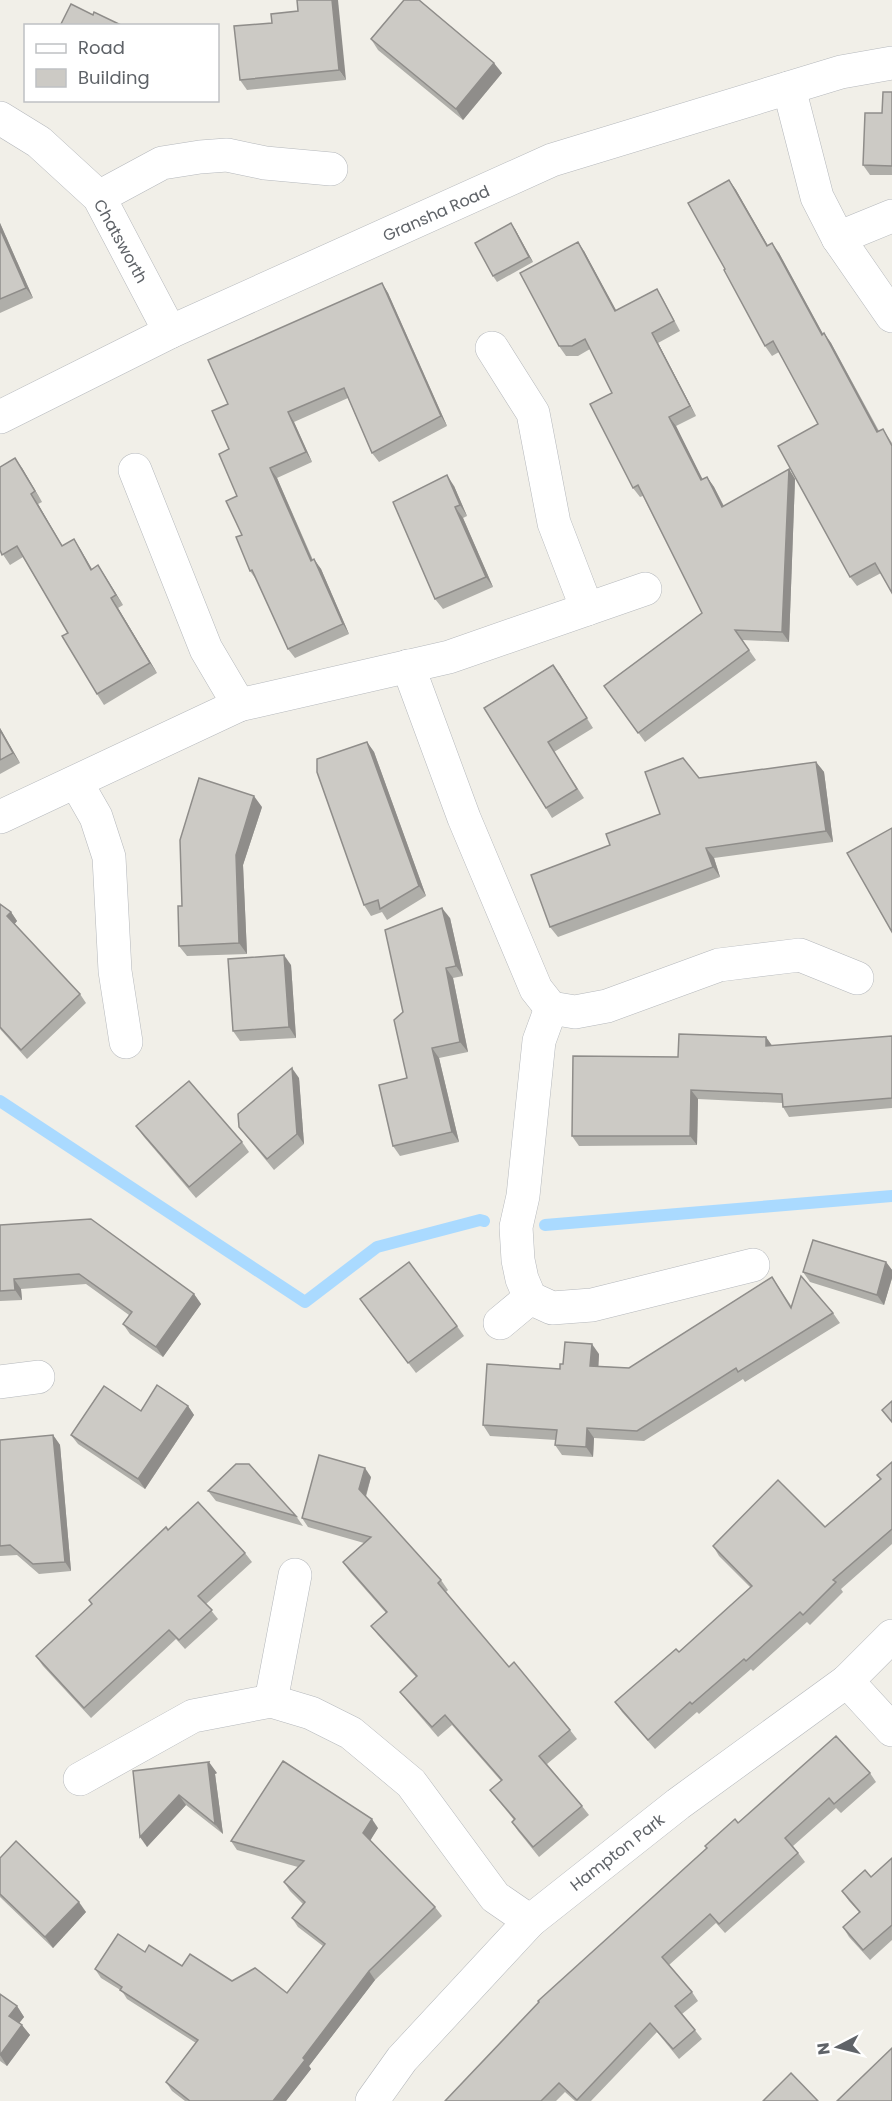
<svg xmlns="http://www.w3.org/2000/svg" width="892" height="2101" font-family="Poppins,sans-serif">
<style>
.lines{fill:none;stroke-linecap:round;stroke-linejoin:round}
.stream{stroke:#aadaff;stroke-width:12}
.minor-casing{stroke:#b5b8bc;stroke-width:34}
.minor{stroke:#fff;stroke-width:33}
.wall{fill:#afaea9}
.shaded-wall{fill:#8f8d8a}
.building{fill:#cccac5;stroke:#8f8d8a;stroke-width:1.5}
.labels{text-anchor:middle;stroke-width:5;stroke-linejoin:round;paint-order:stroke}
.street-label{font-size:16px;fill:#5f6368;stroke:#fff}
</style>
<rect width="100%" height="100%" fill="#f1efe8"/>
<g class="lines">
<g class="stream">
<polyline points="0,1101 305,1302 377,1247 480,1220 484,1221"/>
<polyline points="545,1225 892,1196"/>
</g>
<defs>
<g id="minor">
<polyline points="789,88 817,197 838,238 892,316"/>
<polyline points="0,118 39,142 99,197 170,332"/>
<polyline points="99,197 162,163 200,157 227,155 265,163 331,169"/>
<polyline points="838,238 892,216"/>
<polyline points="492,348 533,413 554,523 587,609"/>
<polyline points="0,417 170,332 552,160 841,72 892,63"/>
<polyline points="135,470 206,649 239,705"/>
<polyline points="408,666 464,818 536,989 551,1008 575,1012 607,1006 719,965 800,955 857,978"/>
<polyline points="76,782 96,817 109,857 115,971 126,1042"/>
<polyline points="0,817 239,705 449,657 645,589"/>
<polyline points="551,1008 539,1041 523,1196 516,1227 518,1260 522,1279 530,1298 552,1308 592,1305 753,1265"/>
<polyline points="500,1323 530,1298"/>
<polyline points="0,1382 38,1377"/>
<polyline points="847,1681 892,1730"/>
<polyline points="271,1701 295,1575"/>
<polyline points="80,1779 193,1716 271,1701 311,1713 351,1733 411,1783 495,1897 530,1921"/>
<polyline points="372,2101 402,2059 530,1921 678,1804 847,1681 892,1636"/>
</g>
</defs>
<use href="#minor" class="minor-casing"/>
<use href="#minor" class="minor"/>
</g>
<g class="wall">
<polygon points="298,11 346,80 247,90 240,80 272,23"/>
<polygon points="371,39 502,73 463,120 378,50"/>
<polygon points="892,92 892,175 870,175 863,165 882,113"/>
<polygon points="729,180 736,190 768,246 779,253 823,334 824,333 831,343 879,431 883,429 892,443 892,593 881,573 857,586 850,577 818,424 779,352 772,356 765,346 725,269"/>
<polygon points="0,223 33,298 0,313"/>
<polygon points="515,229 533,262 497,282 493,276"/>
<polygon points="584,251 616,311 657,289 663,299 680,331 658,343 696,416 676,426 702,479 707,477 714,487 724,506 789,469 795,479 789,642 742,640 756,660 645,742 604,686 702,613 643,496 640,497 633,488 612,393 590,349 578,356 566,356 559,346"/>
<polygon points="382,283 388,293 447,426 379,462 372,453 348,398 294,422 312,462 277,478 313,560 321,569 349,634 295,658 288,649 257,581 250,571 242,535 237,496 229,449 228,404"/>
<polygon points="22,468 42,502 38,504 62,546 74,539 92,569 98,565 105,576 123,605 118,608 157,673 104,705 97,694 68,633 23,557 10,565 0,550"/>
<polygon points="454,486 467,516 463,518 493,587 443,609 435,599"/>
<polygon points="553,665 593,728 554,752 584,798 552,818 484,708"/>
<polygon points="0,728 20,763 0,774"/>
<polygon points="367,742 374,752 426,896 387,920 382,912 371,916 364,905"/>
<polygon points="816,762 824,772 833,842 714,858 720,877 558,937 550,927 610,845 660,814 699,778"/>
<polygon points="262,807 243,865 247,954 187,956 179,946 182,906"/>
<polygon points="0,904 11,912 17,921 14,924 80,994 86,1003 27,1059 0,1029"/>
<polygon points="450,918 463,976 453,978 468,1052 439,1058 459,1142 400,1156 393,1146 407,1078 403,1012"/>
<polygon points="291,965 296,1038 240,1041 233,1031"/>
<polygon points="892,1036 892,1108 789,1117 783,1107 782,1103 698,1099 697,1145 579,1146 572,1136 678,1057 766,1037 772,1046"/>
<polygon points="299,1078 304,1144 274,1170 247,1137 239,1127"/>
<polygon points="136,1126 242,1142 249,1152 196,1198 144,1137"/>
<polygon points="0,1225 194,1294 201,1304 163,1357 130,1334 123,1324 129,1315 86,1284 21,1289 22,1300 0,1301"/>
<polygon points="886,1262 892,1270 892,1278 884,1305 810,1282 803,1272"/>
<polygon points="772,1277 792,1307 833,1313 840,1323 745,1382 743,1379 644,1441 594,1438 593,1457 562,1455 555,1445 556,1440 490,1436 483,1425 560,1369 563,1364 599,1354 598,1366 629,1368"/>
<polygon points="360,1299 457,1326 464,1336 416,1373"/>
<polygon points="188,1406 194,1415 145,1489 78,1444 71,1435 141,1411"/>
<polygon points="53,1435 60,1445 71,1571 39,1574 17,1555 0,1556 0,1440"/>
<polygon points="892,1462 892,1544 841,1589 843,1592 810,1625 807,1622 753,1671 751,1669 699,1714 697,1712 655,1749 622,1712 615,1702 679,1652 751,1588 719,1556 713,1546 825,1527 880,1479 877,1475"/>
<polygon points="371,1477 366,1497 441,1580 448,1590 446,1592 509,1667 570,1730 577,1739 547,1764 582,1806 589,1815 539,1857 518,1831 512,1822 514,1820 497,1799 490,1790 501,1781 452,1725 438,1737 407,1701 400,1692 416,1677 378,1635 371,1626 386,1613 350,1572 343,1562 364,1543 308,1527 302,1518"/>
<polygon points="208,1491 296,1516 303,1526 216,1501"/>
<polygon points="168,1530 245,1553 252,1562 206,1604 218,1619 185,1649 176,1639 91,1718 43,1666 36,1656 92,1604 89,1600"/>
<polygon points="133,1771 217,1773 215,1774 223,1834 186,1805 147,1847"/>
<polygon points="870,1773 876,1782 841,1813 836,1808 793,1846 805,1862 725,1933 716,1923 669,1965 692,1992 698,2001 682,2014 702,2039 679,2059 657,2032 591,2101 575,2101 565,2092 556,2101 445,2101 738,1823"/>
<polygon points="378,1828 370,1840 435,1907 442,1916 375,1980 309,2066 311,2069 286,2101 185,2101 172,2091 166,2082 196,2043 127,1999 122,1991 101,1978 95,1969 145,1952 182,1966 232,1981 287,1993 323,1946 298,1927 292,1918 303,1904 290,1891 284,1882 298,1867 237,1850 231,1841"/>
<polygon points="0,1858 86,1912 53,1948 0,1897"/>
<polygon points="892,1858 892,1940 870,1960 849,1937 843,1927 859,1912 849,1901 842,1891 871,1877"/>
<polygon points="0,1994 17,2006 24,2017 19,2023 30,2035 7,2066 0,2061"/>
</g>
<g class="shaded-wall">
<polygon points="332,0 338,0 346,80 339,70"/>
<polygon points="494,63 502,73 463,120 456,109"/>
<polygon points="729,180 736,190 774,256 767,246"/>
<polygon points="0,223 33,298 26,288 0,229"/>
<polygon points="511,223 515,229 533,262 529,257"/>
<polygon points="578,242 584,251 622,321 615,311"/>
<polygon points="772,243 779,253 829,345 822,335"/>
<polygon points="382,283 388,293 447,426 441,416"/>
<polygon points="652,333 658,343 696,416 690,406"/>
<polygon points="824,333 831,343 884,442 877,432"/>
<polygon points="288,412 294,422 312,462 306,452"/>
<polygon points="669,417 676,426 708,490 701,480"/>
<polygon points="15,458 22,468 42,502 35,491"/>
<polygon points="270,468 277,478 317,571 311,561"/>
<polygon points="789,469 795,479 789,642 782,632"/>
<polygon points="447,475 454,486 467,516 460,505"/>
<polygon points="707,477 714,487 729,517 722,507"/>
<polygon points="31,494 38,504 69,557 62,546"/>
<polygon points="455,507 463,518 493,587 486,577"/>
<polygon points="74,539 81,550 98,580 91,570"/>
<polygon points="314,559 321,569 349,634 343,624"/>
<polygon points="98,565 105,576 123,605 116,595"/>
<polygon points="111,598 118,608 157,673 150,663"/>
<polygon points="553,665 560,674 593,728 587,718"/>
<polygon points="0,728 20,763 13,753 0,730"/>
<polygon points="367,742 374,752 426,896 419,886"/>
<polygon points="816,762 824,772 833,842 826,831"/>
<polygon points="254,796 262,807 243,865 247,954 239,943 236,855"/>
<polygon points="706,848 714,858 720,877 713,867"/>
<polygon points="442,908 450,918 463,976 456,966"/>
<polygon points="11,912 17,921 13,926 7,916"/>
<polygon points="284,955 291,965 296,1038 289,1027"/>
<polygon points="446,968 453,978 468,1052 460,1042"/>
<polygon points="766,1037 773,1047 766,1046"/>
<polygon points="432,1048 439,1058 459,1142 452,1132"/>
<polygon points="292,1068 299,1078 304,1144 297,1134"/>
<polygon points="691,1090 698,1099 697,1145 690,1136"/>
<polygon points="886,1262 892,1270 892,1278 884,1305 877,1295"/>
<polygon points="14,1279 21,1289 22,1300 15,1290"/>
<polygon points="194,1294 201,1304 163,1357 156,1347"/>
<polygon points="592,1344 599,1354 598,1376 590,1366"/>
<polygon points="188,1406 194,1415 145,1489 138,1479"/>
<polygon points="587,1428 594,1438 593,1457 586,1447"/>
<polygon points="53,1435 60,1445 71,1571 65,1562"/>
<polygon points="365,1468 371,1477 365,1498 359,1489"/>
<polygon points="209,1762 217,1773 215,1774 223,1834 215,1824 208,1764"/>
<polygon points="179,1795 186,1805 147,1847 140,1837"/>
<polygon points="372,1819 378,1828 370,1841 363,1833"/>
<polygon points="79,1902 86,1912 53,1948 45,1937"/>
<polygon points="369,1971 375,1980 309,2066 311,2069 286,2101 273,2101 303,2058"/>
<polygon points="17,2006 24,2017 17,2026 9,2016"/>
<polygon points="22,2025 30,2035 7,2066 0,2055"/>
</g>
<g class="building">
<polygon points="297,0 332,0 339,70 240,80 234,26 272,23 271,14 298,11"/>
<polygon points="404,0 419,0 494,63 456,109 371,39"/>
<polygon points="71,4 93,15 94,12 123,26 60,26"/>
<polygon points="883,92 892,92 892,166 863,165 865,113 882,113"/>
<polygon points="729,180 767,246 772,243 822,335 824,333 877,432 883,429 892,446 892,593 875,563 850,577 778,446 818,424 773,341 765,346 724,270 725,269 688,203"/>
<polygon points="511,223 529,257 493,276 475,243"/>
<polygon points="0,229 26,288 0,299"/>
<polygon points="578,242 615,311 657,289 674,321 652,333 690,406 669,417 701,480 707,477 722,507 789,469 782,632 735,630 749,650 638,733 604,686 702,613 638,485 633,488 590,404 612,393 585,339 572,346 559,346 520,273"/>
<polygon points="382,283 441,416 372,453 344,388 288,412 306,452 270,468 311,561 314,559 343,624 288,649 252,570 250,571 236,537 242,535 226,501 237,496 219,454 229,449 212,411 228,404 208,360"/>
<polygon points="15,458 35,491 31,494 62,546 74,539 91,570 98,565 116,595 111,598 150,663 97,694 62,636 68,633 17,546 2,555 0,550 0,467"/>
<polygon points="447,475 460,505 455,507 486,577 435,599 393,502"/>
<polygon points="553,665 587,718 548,742 577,789 546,808 484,708"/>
<polygon points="0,730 13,753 0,760"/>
<polygon points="367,742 419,886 380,909 378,900 364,905 317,772 317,759"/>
<polygon points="683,758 699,778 816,762 826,831 706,848 713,867 550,927 531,875 610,845 606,834 660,814 645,772"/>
<polygon points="199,778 254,796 236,855 239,943 179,946 178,906 182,906 180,840"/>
<polygon points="892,828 892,932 847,853"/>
<polygon points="0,904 11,912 7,916 80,994 21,1050 0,1027"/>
<polygon points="442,908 456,966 446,968 460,1042 432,1048 452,1132 393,1146 379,1085 407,1078 394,1020 403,1012 385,930"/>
<polygon points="284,955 289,1027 233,1031 228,959"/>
<polygon points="679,1034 766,1037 766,1046 892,1036 892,1098 783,1107 782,1094 691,1090 690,1136 572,1136 573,1056 678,1057"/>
<polygon points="292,1068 297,1134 267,1159 239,1127 238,1114"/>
<polygon points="189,1081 242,1142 189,1187 136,1126"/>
<polygon points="91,1219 194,1294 156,1347 123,1324 132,1312 79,1274 14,1279 15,1290 0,1291 0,1225"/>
<polygon points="813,1240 886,1262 877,1295 803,1272"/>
<polygon points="409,1262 457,1326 408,1363 360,1299"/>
<polygon points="801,1276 833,1313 738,1372 736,1368 637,1431 587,1428 586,1447 555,1445 557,1430 483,1425 487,1364 560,1369 560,1364 563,1364 565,1342 592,1344 590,1366 629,1368 772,1277 791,1308"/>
<polygon points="157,1385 188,1406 138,1479 71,1435 104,1386 141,1411"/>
<polygon points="892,1401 892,1422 882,1410"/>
<polygon points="53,1435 65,1562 33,1564 10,1545 0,1546 0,1440"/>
<polygon points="319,1455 365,1468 359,1489 441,1580 438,1583 509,1667 514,1662 570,1730 539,1756 582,1806 533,1847 512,1822 515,1819 490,1790 502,1780 445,1715 432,1727 400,1692 417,1676 371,1626 387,1612 343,1562 371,1537 302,1518"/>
<polygon points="892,1462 892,1529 833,1580 836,1582 803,1615 800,1612 746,1661 744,1659 692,1704 690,1702 648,1740 615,1702 676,1649 679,1652 752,1586 713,1546 778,1480 825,1527 881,1479 877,1475"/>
<polygon points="236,1464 249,1464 296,1516 208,1491"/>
<polygon points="198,1502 245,1553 198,1596 212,1610 179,1640 169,1630 84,1708 36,1656 92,1604 89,1600 166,1527 168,1530"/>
<polygon points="836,1736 870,1773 834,1804 829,1798 785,1838 798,1853 719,1924 710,1914 662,1957 692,1992 675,2006 695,2030 673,2049 650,2023 577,2100 559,2083 541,2101 445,2101 539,2002 538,2001 707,1848 705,1846 735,1819 738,1823"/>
<polygon points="283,1761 372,1819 363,1833 435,1907 369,1971 303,2058 305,2060 273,2101 190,2101 166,2082 198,2040 120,1990 122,1987 95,1969 118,1934 145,1952 149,1945 182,1966 190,1954 232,1981 255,1968 287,1993 325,1944 292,1918 305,1902 284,1882 304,1861 231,1841"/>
<polygon points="209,1762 208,1764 215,1824 179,1795 140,1837 133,1771"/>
<polygon points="16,1841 79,1902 45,1937 0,1894 0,1858"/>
<polygon points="892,1858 892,1925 863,1950 843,1927 860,1912 842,1891 865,1870 871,1877"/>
<polygon points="0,1994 17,2006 9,2016 22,2025 0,2055"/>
<polygon points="892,2048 892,2101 837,2101"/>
<polygon points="791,2073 818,2101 763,2101"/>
</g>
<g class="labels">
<g class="street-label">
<text transform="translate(436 213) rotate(-24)" y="6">Gransha Road</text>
<text transform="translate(121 241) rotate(61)" y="6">Chatsworth</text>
<text transform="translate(617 1852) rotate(-38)" y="6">Hampton Park</text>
</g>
</g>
<rect x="24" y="24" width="195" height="78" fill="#ffffff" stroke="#bfc1c3" stroke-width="1.5"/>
<rect x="36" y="44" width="30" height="9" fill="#ffffff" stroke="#bfc1c3" stroke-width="1.5"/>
<text x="78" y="54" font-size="18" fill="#5f6368">Road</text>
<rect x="36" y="69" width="30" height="18" fill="#cccac5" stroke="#bfc1c3" stroke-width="1.5"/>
<text x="78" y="84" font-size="18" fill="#5f6368">Building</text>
<g transform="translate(838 2047) rotate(263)" stroke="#ffffff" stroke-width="4.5" paint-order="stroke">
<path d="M0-4.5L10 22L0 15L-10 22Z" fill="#5f6368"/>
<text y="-9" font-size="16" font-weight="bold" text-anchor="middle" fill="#5f6368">N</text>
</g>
</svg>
